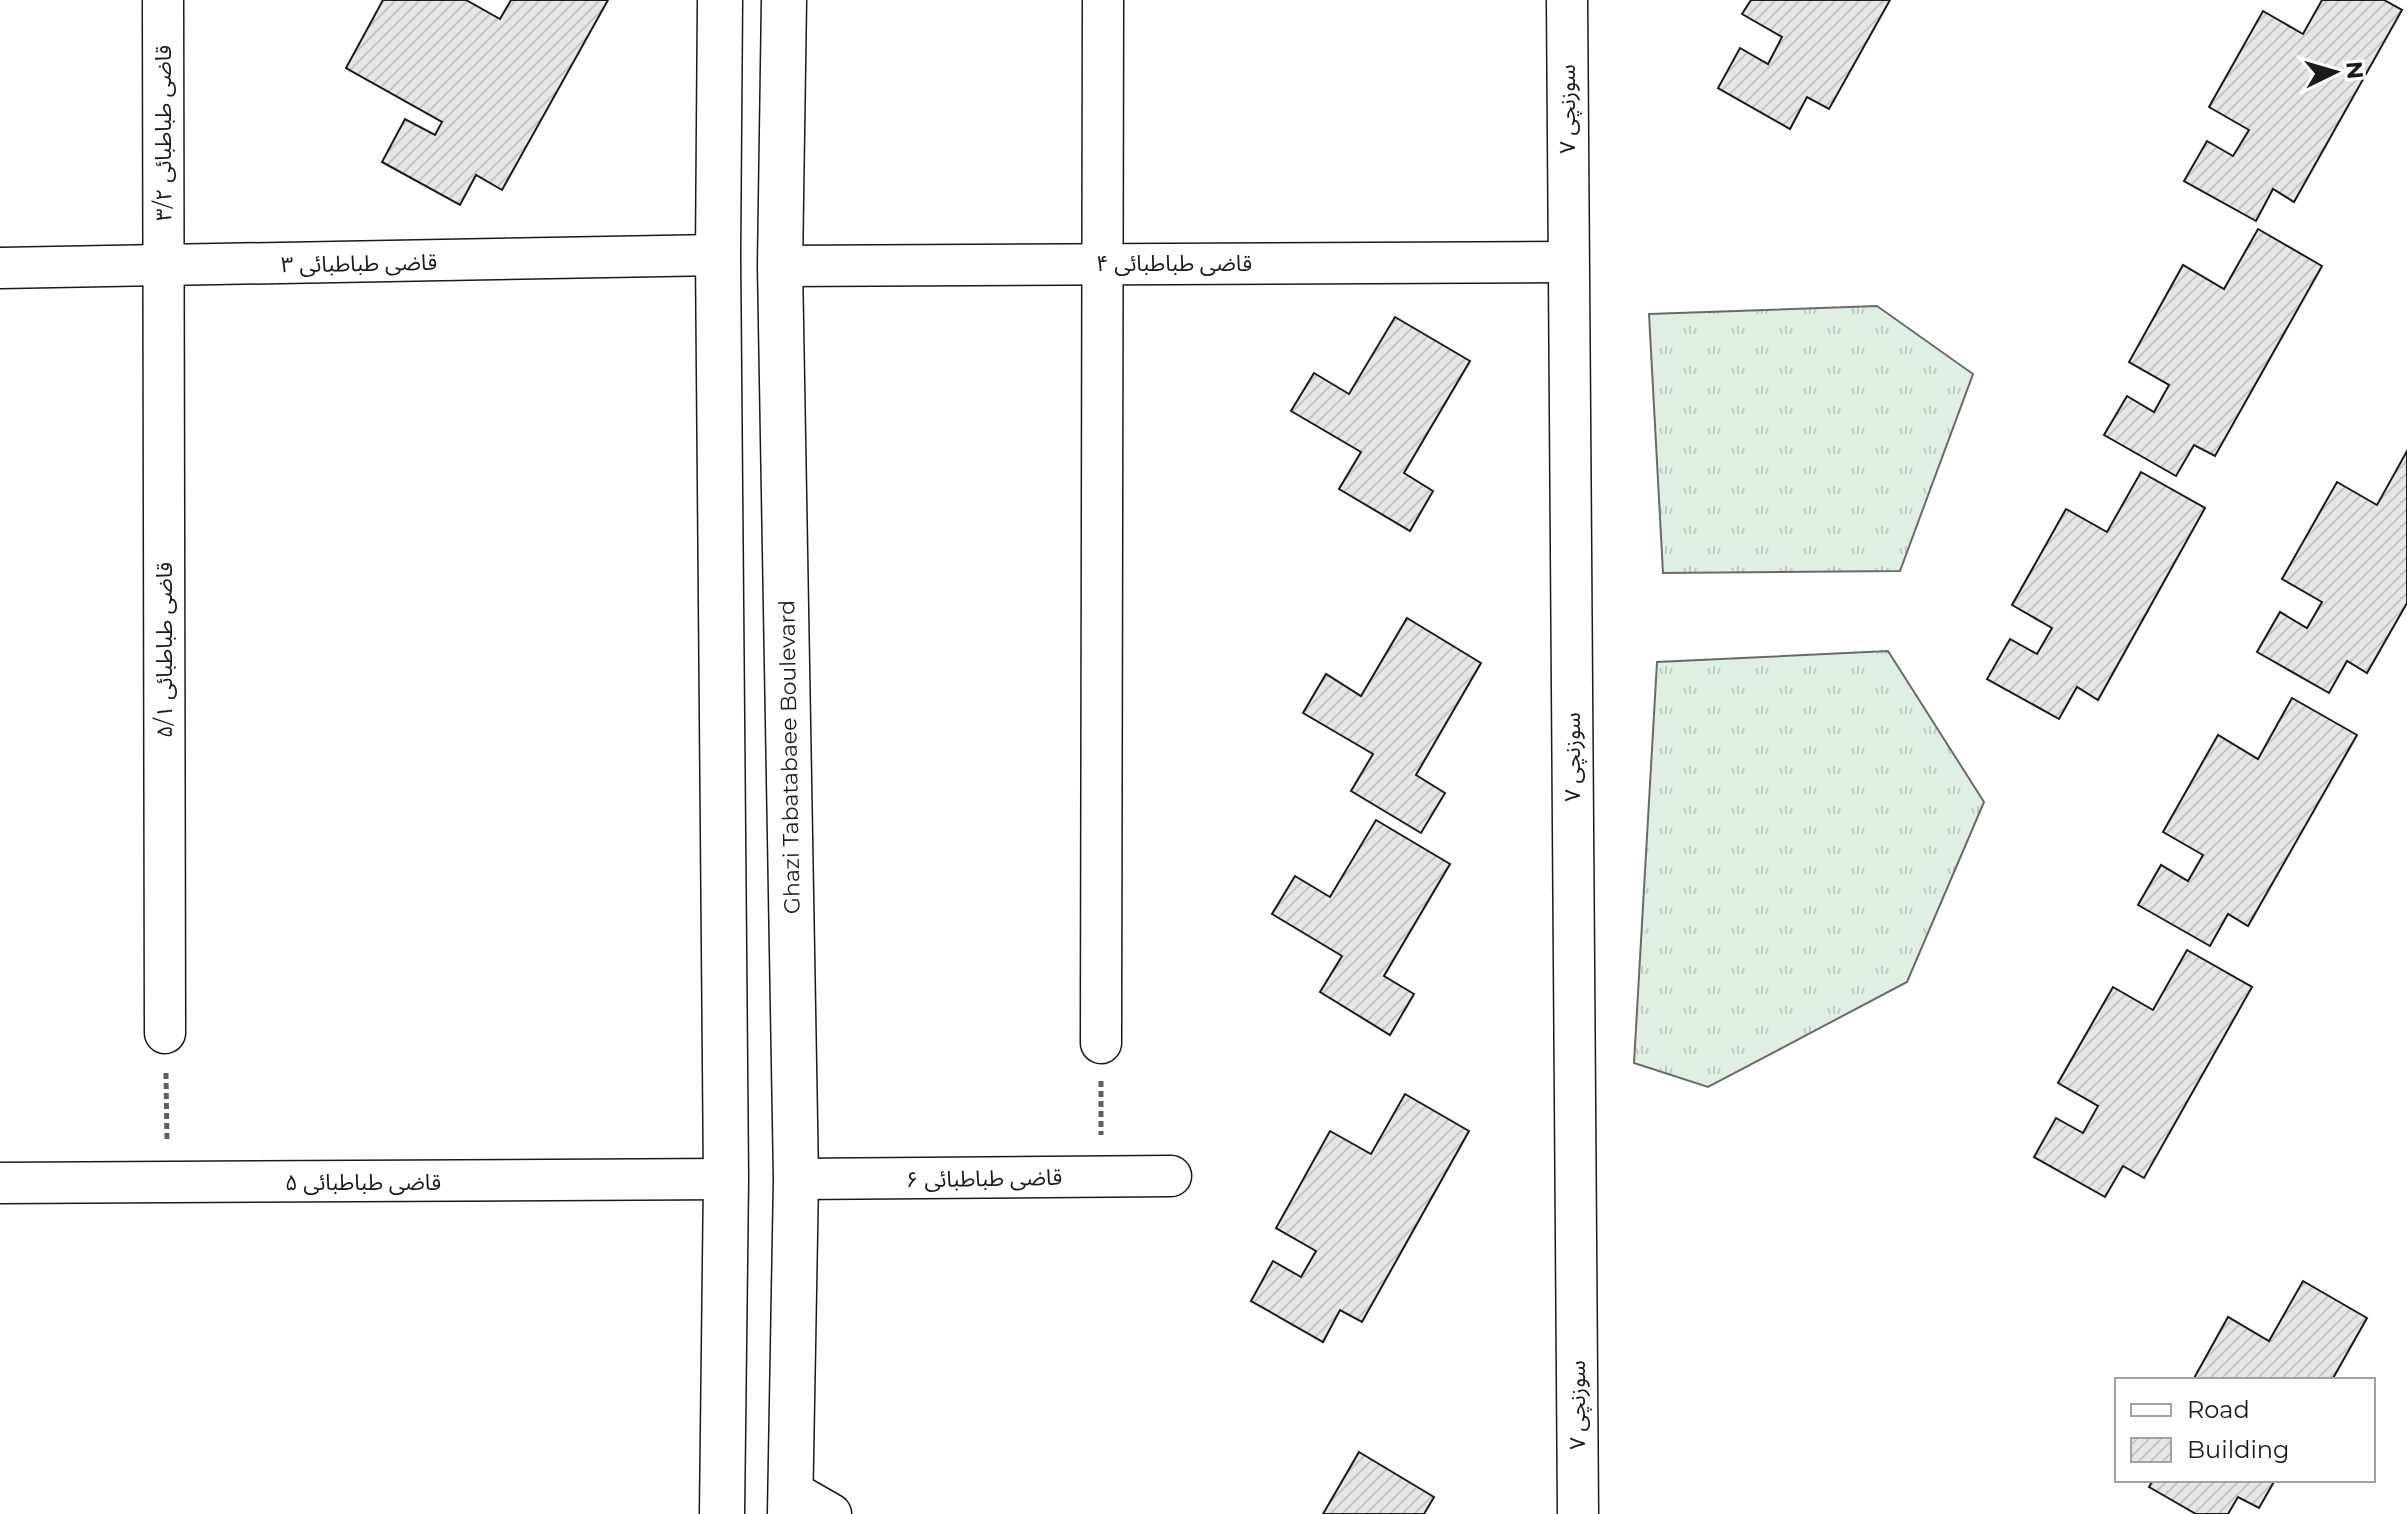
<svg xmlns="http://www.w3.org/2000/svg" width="2407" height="1514" font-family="Montserrat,'Noto Sans Arabic',sans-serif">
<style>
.grass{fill:url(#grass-tufts);stroke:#6a6a6a;stroke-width:2}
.building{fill:url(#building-hatch);stroke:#1a1a1a;stroke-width:2}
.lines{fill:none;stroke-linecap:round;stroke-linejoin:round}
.minor-casing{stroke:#1a1a1a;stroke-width:43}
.secondary-casing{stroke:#1a1a1a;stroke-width:47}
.path{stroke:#5f5f5f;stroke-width:5;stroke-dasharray:6 4;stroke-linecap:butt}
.minor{stroke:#fff;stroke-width:40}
.secondary{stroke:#fff;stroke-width:44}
.labels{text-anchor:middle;stroke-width:6;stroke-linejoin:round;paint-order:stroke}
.street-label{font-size:22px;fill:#1a1a1a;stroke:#fff}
</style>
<defs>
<pattern id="grass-tufts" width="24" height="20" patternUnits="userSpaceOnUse" patternTransform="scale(2)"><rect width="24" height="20" fill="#e0efe3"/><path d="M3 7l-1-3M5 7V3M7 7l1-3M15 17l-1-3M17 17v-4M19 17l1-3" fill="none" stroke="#c0ccc2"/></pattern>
<pattern id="building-hatch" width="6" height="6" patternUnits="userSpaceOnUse" patternTransform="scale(2)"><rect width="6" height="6" fill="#e6e6e6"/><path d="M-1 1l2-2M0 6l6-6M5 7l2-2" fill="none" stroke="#c5c5c5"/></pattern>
</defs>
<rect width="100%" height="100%" fill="#fff"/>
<g class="grass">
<polygon points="1877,306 1973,374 1900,571 1663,573 1649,314"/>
<polygon points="1888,651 1984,802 1907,982 1708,1087 1634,1063 1657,662"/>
</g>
<g class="building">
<polygon points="383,0 466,0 500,19 511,0 608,0 502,190 476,175 460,205 382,162 405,119 435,135 442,122 346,68"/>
<polygon points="1751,0 1890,0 1829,109 1807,97 1790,129 1718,88 1740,48 1768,64 1782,37 1742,14"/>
<polygon points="2322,0 2384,0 2402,10 2294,202 2273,189 2256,221 2184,181 2207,141 2233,156 2249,130 2209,107 2263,11 2303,34"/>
<polygon points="2258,229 2322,266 2215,456 2194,445 2176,476 2104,435 2127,396 2154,412 2169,385 2129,362 2183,265 2224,289"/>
<polygon points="1395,317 1470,361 1404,473 1433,491 1410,531 1339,489 1361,452 1291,411 1314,373 1349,394"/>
<polygon points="2407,451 2407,603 2367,673 2347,661 2329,693 2257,652 2280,612 2307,628 2322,602 2282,579 2337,482 2377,505"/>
<polygon points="2141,472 2205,508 2098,700 2077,687 2059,719 1987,679 2010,639 2037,654 2052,628 2012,605 2066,509 2107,532"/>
<polygon points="1407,618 1481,663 1416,775 1445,793 1421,833 1351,791 1373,754 1303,713 1326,674 1361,696"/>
<polygon points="2292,698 2357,735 2248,926 2228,914 2210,946 2138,905 2161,865 2188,881 2203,855 2163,832 2218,735 2258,759"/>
<polygon points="1376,820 1450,864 1384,976 1414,994 1390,1035 1320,992 1342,956 1272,914 1295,876 1330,897"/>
<polygon points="2187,950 2252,987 2144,1178 2123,1166 2105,1197 2034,1157 2056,1118 2083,1133 2098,1106 2058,1083 2113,987 2153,1010"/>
<polygon points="1405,1094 1469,1131 1362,1322 1340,1310 1323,1342 1251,1301 1273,1261 1301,1277 1316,1251 1276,1228 1330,1131 1371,1154"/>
<polygon points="2303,1281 2367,1318 2332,1380 2193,1380 2228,1317 2269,1341"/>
<polygon points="1359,1452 1434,1497 1424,1514 1323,1514"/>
<polygon points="2153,1480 2275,1480 2259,1508 2238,1497 2228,1514 2196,1514 2149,1487"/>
</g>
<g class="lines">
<defs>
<g id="minor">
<polyline points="163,0 165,1033"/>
<polyline points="1567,0 1578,1514"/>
<polyline points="780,266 1568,262"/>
<polyline points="0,268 718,255"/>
<polyline points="1101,1043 1103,0"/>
<polyline points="796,1179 1171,1176"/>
<polyline points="0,1183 726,1179"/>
<polyline points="791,1491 831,1514"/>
</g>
<g id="secondary">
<polyline points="720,0 718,255 726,1179 722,1514"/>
<polyline points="784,0 780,266 796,1179 790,1514"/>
</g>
</defs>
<use href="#minor" class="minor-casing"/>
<use href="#secondary" class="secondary-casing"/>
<g class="path">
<polyline points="166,1073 167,1143"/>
<polyline points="1101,1081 1101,1135"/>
</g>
<use href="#minor" class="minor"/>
<use href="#secondary" class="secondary"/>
</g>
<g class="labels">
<g class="street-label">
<text transform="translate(1567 109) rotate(-90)" y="8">سوزنچی ۷</text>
<text transform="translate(163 133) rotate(-90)" y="8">قاضی طباطبائی ۳/۲</text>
<text transform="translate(359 263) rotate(-1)" y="8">قاضی طباطبائی ۳</text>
<text x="1174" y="271">قاضی طباطبائی ۴</text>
<text transform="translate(164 650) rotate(-90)" y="8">قاضی طباطبائی ۵/۱</text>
<text transform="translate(789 757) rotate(-91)" y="8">Ghazi Tabatabaee Boulevard</text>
<text transform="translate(1572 757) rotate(-90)" y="8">سوزنچی ۷</text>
<text transform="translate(984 1178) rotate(-1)" y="8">قاضی طباطبائی ۶</text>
<text x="363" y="1190">قاضی طباطبائی ۵</text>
<text transform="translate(1577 1405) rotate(-90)" y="8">سوزنچی ۷</text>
</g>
</g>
<rect x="2115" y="1378" width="260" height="104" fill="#ffffff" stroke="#a3a3a3" stroke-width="2"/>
<rect x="2131" y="1404" width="40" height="12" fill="#ffffff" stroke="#a3a3a3" stroke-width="2"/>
<text x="2187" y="1418" font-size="24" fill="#1a1a1a">Road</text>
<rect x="2131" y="1438" width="40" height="24" fill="url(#building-hatch)" stroke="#a3a3a3" stroke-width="2"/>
<text x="2187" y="1458" font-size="24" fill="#1a1a1a">Building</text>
<g transform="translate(2335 72) rotate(85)" stroke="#ffffff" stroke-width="6" paint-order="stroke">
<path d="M0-6L14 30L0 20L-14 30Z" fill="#1a1a1a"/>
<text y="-12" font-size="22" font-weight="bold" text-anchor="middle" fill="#1a1a1a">N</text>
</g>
</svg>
